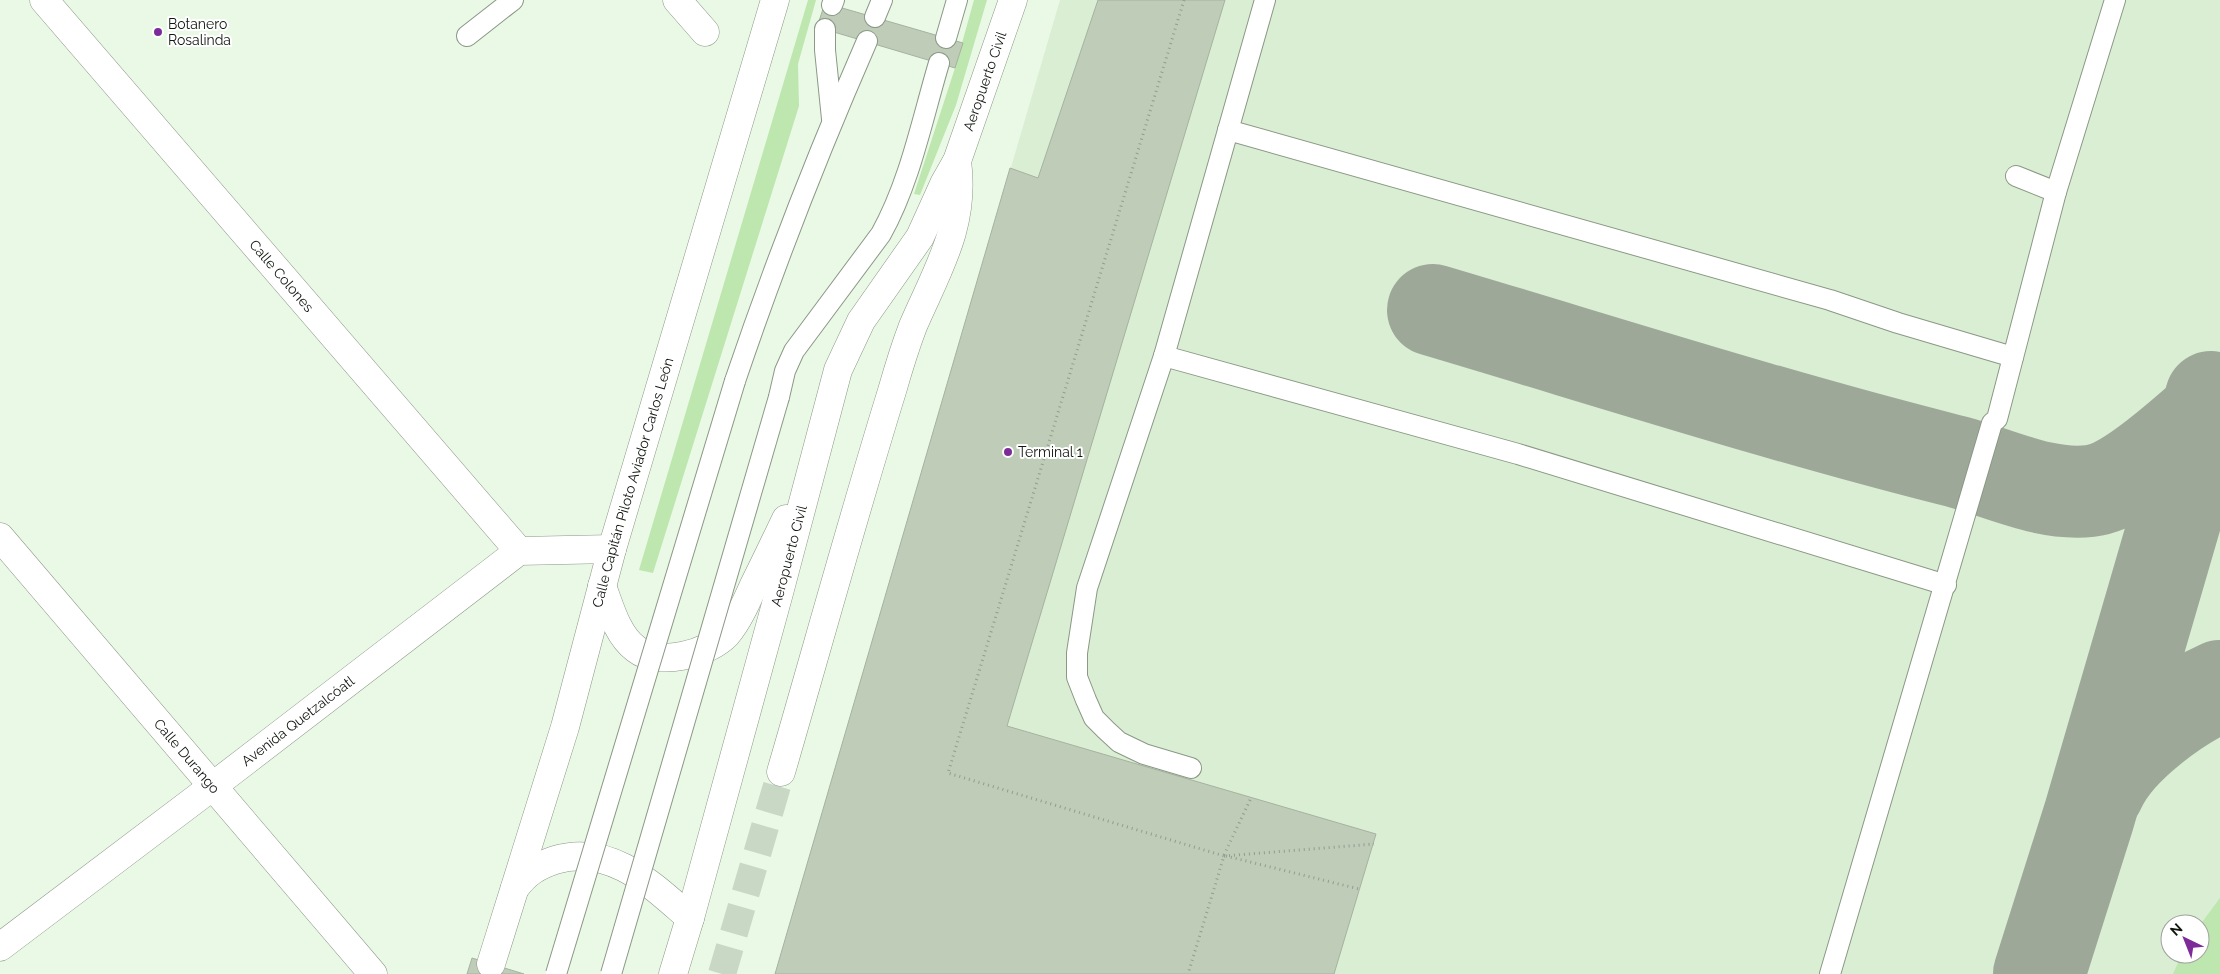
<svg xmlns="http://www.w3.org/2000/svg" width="2220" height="974" font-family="Raleway,sans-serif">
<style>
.built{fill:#daeed3;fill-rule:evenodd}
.green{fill:#bee6af}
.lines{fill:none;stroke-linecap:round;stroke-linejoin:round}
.taxiway{stroke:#9da899;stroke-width:92}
.building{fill:#beccb8;stroke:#a5b2a0}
.minor-tunnel{stroke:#c9d7c5;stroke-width:28;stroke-dasharray:28 14;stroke-linecap:butt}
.service-casing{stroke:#8b9886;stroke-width:22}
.minor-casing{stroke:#8b9886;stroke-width:29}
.tertiary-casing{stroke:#8b9886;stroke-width:29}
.path{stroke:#929d8f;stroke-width:3;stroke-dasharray:1 4;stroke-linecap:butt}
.service{stroke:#fff;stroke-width:20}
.minor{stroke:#fff;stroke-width:28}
.tertiary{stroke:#fff;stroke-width:28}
.service-bridge-casing{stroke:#8b9886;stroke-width:22;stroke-linecap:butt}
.service-bridge{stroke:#fff;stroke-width:20}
.poi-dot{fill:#7e2b9a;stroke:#fff;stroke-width:2}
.labels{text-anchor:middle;stroke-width:4;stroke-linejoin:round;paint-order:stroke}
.poi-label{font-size:14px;fill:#11160f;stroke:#fff;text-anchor:start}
.street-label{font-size:14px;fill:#11160f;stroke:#fff}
</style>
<rect width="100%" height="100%" fill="#eaf9e5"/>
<path class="built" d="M1060,0H2220V974H775ZM2170,924H2200V954H2170Z"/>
<g class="green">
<polygon points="808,0 816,0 798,64 799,106 653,573 639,570"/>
<polygon points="974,0 987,0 956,105 920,195 914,194 955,68"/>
<polygon points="2220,898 2220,974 2173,974 2182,954 2200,954 2200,925"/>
</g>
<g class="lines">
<g class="taxiway">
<path d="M1433,310C1605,361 1776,416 1950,460C1997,471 2041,496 2090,491C2126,487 2178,438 2206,414"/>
<path d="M2099,790C2118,747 2179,704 2220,686"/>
<polyline points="2039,974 2089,816 2211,397"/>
</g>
</g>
<g class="building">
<polygon points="1098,0 1225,0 1007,726 1376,834 1334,974 775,974 1010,168 1038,178"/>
<polygon points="825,3 963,43 955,68 817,27"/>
<polygon points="472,958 524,974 467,974"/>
</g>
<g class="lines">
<polyline class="minor-tunnel" points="722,974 781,772"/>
<defs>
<g id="service">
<polyline points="832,5 834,0"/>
<polyline points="875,17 882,0"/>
<polyline points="825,29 825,50 832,119"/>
<polyline points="467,36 513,0"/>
<polyline points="946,38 957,0"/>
<polyline points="1228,130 1830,300 1898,323 2013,357"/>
<polyline points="2016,176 2056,192"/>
<polyline points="1164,356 1518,454 1946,585"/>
<path d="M735,381C774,266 818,153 867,41"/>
<path d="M779,397L785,371L794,351L881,234C910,182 922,120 939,63"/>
<polyline points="1191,768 1144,754 1119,742 1106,730 1094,718 1086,700 1077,677 1077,653 1087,588 1164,356 1265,0"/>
<polyline points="1830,974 1992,423 1997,419 2056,192 2115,0"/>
</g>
<g id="minor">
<path id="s1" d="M44,0L519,551"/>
<polyline points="677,0 705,32"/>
<path id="s2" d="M0,537L373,974"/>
<path d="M781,772C818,645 853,517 892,391C898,370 905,347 913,326C937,270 966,226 957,161"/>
</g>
<g id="tertiary">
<path d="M602,586C610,607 617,635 636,649C659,667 708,654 727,634C738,621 746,603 753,587C764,565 775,542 786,519"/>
<path d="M515,888C526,873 537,866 555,860C610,843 652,885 690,918"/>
<path id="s3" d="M0,947L213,786L519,551L612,549"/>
<path id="s4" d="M491,964L565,727L612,549L775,0"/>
<path id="s5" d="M673,974L690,918L779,593L838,370L861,321L920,237L944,184L957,161L1013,0"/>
</g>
</defs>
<use href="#service" class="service-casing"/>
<use href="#minor" class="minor-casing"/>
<use href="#tertiary" class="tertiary-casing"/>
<g class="path">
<polyline points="1184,0 948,773 1224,856 1188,974"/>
<polyline points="1224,855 1251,798"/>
<polyline points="1224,856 1374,844"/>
<polyline points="1226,856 1359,889"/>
</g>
<use href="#service" class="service"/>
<use href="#minor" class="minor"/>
<use href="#tertiary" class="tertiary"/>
<defs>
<g id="service-bridge">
<polyline points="556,974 735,381"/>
<polyline points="611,974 779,397"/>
</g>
</defs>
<use href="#service-bridge" class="service-bridge-casing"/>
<use href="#service-bridge" class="service-bridge"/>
</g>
<g class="poi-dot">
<circle cx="158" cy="32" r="5"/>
<circle cx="1008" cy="452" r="5"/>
</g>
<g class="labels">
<g class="poi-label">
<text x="168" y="29">Botanero<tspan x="168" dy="16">Rosalinda</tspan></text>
<text x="1018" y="457">Terminal 1</text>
</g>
<g class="street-label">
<text dy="5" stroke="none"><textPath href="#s5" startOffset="952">Aeropuerto Civil</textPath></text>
<text dy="5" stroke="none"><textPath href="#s1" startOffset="364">Calle Colones</textPath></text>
<text dy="5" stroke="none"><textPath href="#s4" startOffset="502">Calle Capitán Piloto Aviador Carlos León</textPath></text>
<text dy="5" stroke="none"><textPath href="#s5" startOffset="434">Aeropuerto Civil</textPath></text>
<text dy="5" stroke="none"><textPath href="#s3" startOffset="374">Avenida Quetzalcóatl</textPath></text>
<text dy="5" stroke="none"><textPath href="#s2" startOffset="288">Calle Durango</textPath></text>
</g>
</g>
<g transform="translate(2185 939) rotate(317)"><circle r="24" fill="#ffffff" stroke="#a0a29f"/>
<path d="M0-4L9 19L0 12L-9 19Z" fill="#7e2b9a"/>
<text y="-8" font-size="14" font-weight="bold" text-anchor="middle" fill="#11160f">N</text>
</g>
</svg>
